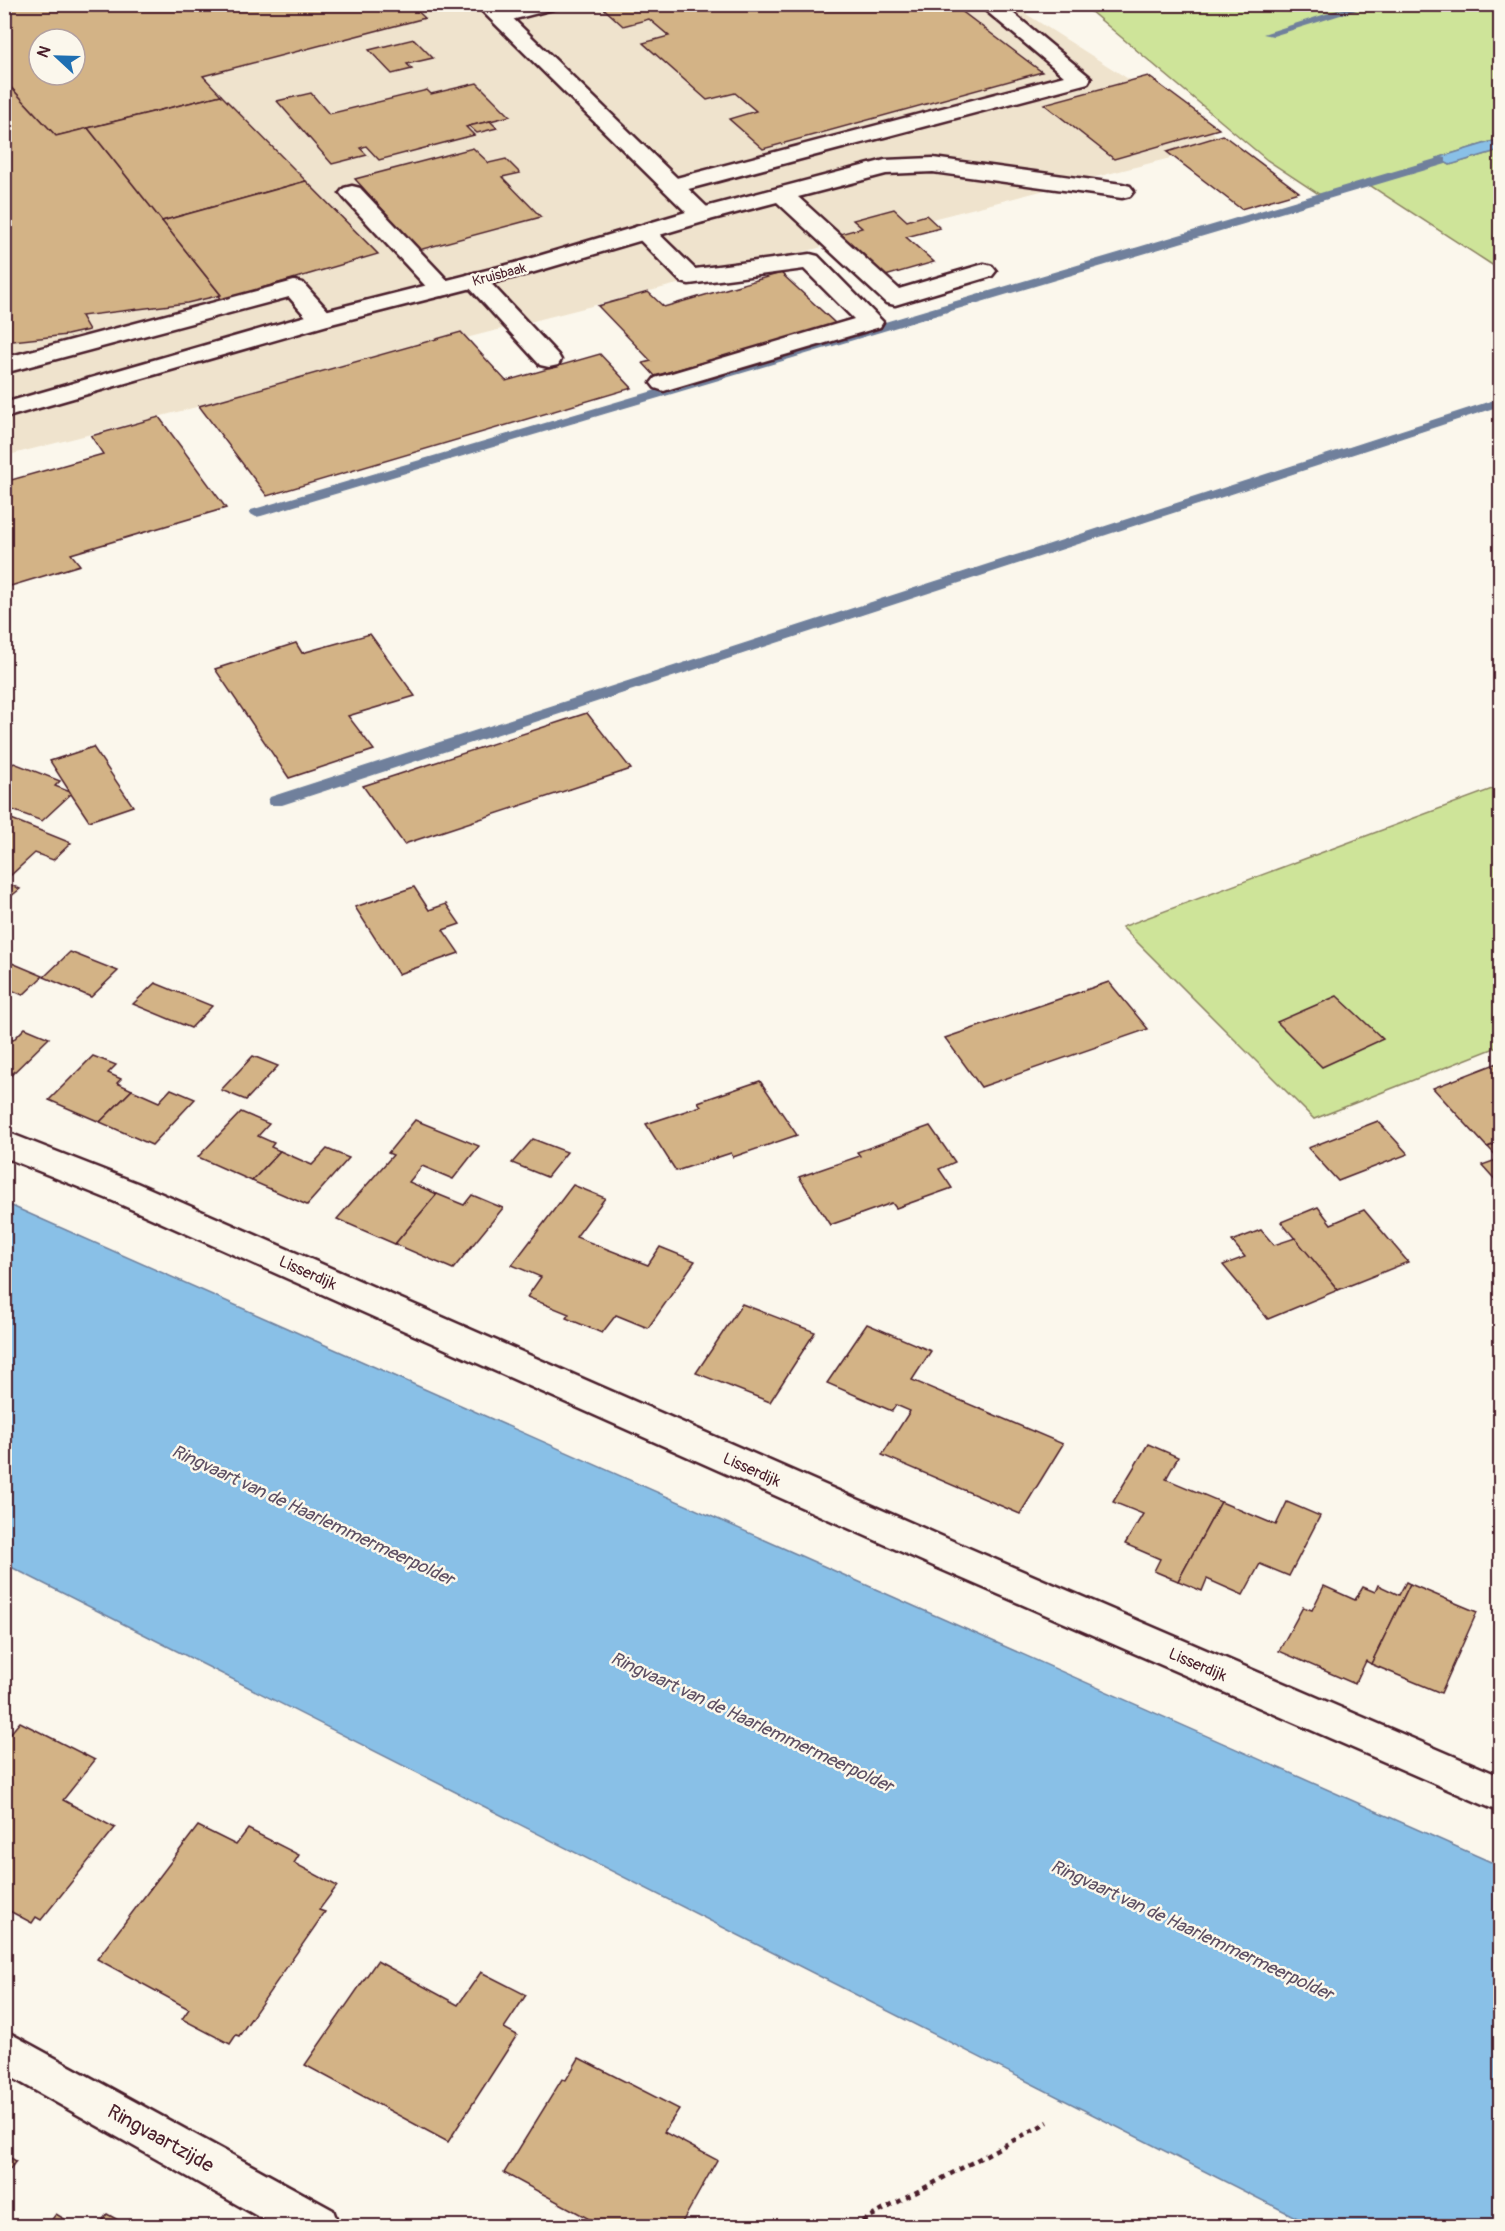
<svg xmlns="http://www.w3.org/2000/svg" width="1505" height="2231" font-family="Pangolin,sans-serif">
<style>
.built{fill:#efe3cd;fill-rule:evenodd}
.green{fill:#cee499;stroke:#8c8262;stroke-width:1.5}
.water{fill:#89c0e7;stroke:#70809c;stroke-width:1.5}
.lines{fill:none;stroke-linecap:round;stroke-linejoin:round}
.stream{fill:#70809c;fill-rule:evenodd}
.building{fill:#d3b386;stroke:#4a1f2b;stroke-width:1.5;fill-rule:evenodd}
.lane-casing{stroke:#4a1f2b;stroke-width:5}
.street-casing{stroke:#4a1f2b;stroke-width:5}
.secondary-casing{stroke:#4a1f2b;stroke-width:5}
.path{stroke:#4a1f2b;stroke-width:4.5;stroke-dasharray:5 5;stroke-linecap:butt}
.lane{fill:#fbf7ec;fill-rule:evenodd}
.street{fill:#fbf7ec;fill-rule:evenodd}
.secondary{fill:#fbf7ec;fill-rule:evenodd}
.labels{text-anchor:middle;stroke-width:5;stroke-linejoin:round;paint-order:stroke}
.far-street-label{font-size:14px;fill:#4a1f2b;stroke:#fbf7ec}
.street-label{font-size:16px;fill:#4a1f2b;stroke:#fbf7ec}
.water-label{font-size:18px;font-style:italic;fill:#5d4f63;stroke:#fbf7ec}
.near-street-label{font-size:20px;fill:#4a1f2b;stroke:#fbf7ec}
</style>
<rect width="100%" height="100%" fill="#fbf7ec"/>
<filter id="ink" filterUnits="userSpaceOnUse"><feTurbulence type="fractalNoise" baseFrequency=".0167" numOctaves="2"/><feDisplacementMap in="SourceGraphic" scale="12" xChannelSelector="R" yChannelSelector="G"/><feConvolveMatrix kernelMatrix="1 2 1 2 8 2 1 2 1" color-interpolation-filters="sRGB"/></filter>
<g filter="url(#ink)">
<path class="built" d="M5,5H1012L1229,143L5,456ZM39,39H75V75H39Z"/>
<g class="green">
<polygon points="1083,5 1500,5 1500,139 1438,158 1450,165 1500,150 1500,270 1368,184 1323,197 1267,160"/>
<polygon points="1500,786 1500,1046 1314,1119 1122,927"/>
</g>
<g class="water">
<polygon points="1500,139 1500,150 1450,165 1437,158"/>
<polygon points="5,1203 1500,1866 1500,2226 1313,2226 5,1564"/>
</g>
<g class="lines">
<g class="stream">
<polygon points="1357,4 1376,4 1273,36 1263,34"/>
<polygon points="1442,157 1446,158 1446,164 261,516 256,517 249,513 251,510"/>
<polygon points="1500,398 1500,406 282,805 270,805 268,801 270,797"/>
</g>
</g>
<g class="building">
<path d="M4,4H410L425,18L203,76L221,95L56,136L4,80ZM39,39H75V75H39Z"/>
<polygon points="599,4 952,4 1042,72 763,149 729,119 756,111 735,93 707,100 643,43 669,36 649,19 623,26"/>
<polygon points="414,39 433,58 407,64 412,69 392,74 369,50"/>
<polygon points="1148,76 1219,129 1114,159 1044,104"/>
<polygon points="4,80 56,136 88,128 221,295 187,303 81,316 89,330 67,335 4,342"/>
<polygon points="477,83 510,116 466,127 474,135 379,160 366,146 360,148 367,155 332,164 277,101 311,93 329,114 427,90 431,94"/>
<polygon points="221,95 306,181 162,221 88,128"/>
<polygon points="490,121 497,128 477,133 469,126"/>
<polygon points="1223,135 1299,192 1241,209 1167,152"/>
<polygon points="473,148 489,163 506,159 520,173 502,177 541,217 419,250 355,179"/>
<polygon points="306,181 378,254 221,300 218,296 221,295 162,221"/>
<polygon points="894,209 907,221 926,215 940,228 906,237 934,262 882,277 836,235 862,228 853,220"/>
<polygon points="781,273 836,324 655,376 643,363 651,361 598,306 648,292 664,307"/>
<polygon points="461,332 506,381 600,354 632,388 267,496 199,406"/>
<polygon points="159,417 226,508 71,554 80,565 4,588 4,482 103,454 91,436"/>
<polygon points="370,634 415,696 348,716 374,750 289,778 215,669 296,643 302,653"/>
<polygon points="587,713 631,769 404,844 363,786"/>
<polygon points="93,747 133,806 89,821 71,794 42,821 4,807 4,771 14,763 60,781 55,786 70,792 50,761"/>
<polygon points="4,816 71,843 53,860 35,853 11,875 4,872"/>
<polygon points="4,882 20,889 4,902"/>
<polygon points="414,887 429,910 446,904 460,924 443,930 459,953 398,974 355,907"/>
<polygon points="70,952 118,971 91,997 44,977"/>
<polygon points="12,963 43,976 23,995 4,987 4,970"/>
<polygon points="1109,982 1148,1029 981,1087 945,1038"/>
<polygon points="155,983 212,1006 191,1028 133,1004"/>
<polygon points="1337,996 1383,1039 1322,1067 1277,1022"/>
<polygon points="25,1028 49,1038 5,1081 4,1036 13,1040"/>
<polygon points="93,1056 116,1065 108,1073 121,1079 117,1083 132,1090 100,1122 49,1100"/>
<polygon points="253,1056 278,1066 246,1100 221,1090"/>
<polygon points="1500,1062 1500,1142 1487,1147 1433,1088"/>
<polygon points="760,1081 797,1135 733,1157 731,1153 676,1171 646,1124 701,1106 698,1102"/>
<polygon points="171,1089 195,1099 152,1145 100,1122 132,1090 159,1102"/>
<polygon points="241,1112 269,1124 258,1136 274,1143 271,1147 280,1151 252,1181 198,1157"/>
<polygon points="415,1120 479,1146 453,1179 422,1166 409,1182 437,1194 395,1244 337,1219 393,1155 388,1153"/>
<polygon points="1378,1121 1408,1154 1338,1181 1308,1148"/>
<polygon points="930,1126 955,1162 939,1169 952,1188 896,1208 892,1203 830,1225 799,1177 860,1156 857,1152"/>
<polygon points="533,1139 567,1152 547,1177 512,1163"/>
<polygon points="1500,1142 1500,1185 1482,1165 1499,1159 1488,1147"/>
<polygon points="327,1149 349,1158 307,1205 252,1181 280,1151 312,1165"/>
<polygon points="573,1185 605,1198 576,1237 648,1265 660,1247 695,1261 648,1328 616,1315 602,1333 566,1318 569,1314 527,1297 541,1277 512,1265"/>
<polygon points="437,1194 464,1205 472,1195 503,1208 453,1269 395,1244"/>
<polygon points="1318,1207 1331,1224 1364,1210 1408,1262 1338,1290 1281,1222"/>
<polygon points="1261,1230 1274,1245 1295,1238 1338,1290 1268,1319 1223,1265 1245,1257 1232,1241"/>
<polygon points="742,1304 815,1332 770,1402 696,1373"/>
<polygon points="867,1324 931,1351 912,1380 1063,1444 1020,1514 882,1455 910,1411 896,1405 892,1411 827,1383"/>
<polygon points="1148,1444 1178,1457 1166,1479 1221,1502 1178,1581 1154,1571 1160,1559 1125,1544 1143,1514 1113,1502"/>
<polygon points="1221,1502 1276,1525 1287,1502 1320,1516 1289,1576 1260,1564 1243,1595 1207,1579 1202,1591 1178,1581"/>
<polygon points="1406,1582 1410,1584 1371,1664 1366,1661 1355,1684 1279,1651 1303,1607 1312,1610 1324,1586 1355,1600 1363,1587 1375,1592 1378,1585 1399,1595"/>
<polygon points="1410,1584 1477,1612 1441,1693 1371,1664"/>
<polygon points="20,1722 95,1760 63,1800 115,1828 41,1920 36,1917 32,1923 4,1908 4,1741"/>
<polygon points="198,1826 236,1845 248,1829 299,1855 294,1863 337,1886 319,1910 325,1912 239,2036 236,2035 230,2044 182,2019 189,2009 97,1959"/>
<polygon points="377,1961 458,2005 481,1972 526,1995 504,2028 517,2035 448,2142 305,2065"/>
<polygon points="579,2058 679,2109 664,2132 717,2160 680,2226 602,2226 504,2173 562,2079 566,2080"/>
<polygon points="4,2154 16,2161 4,2177"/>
<polygon points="56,2214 76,2226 47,2226"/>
<polygon points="107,2214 129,2226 98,2226"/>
</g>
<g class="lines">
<defs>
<g id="lane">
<polygon points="523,4 560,4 557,8 500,23 493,21 489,17 493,13"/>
<polygon points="978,4 1002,4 1091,78 1088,83 681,191 665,191 662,186 665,181 1064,76"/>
<polygon points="933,158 1122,184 1130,186 1134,191 1130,196 1122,198 933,172 886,174 798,197 899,289 984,264 992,266 996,271 992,276 895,305 886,303 777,202 702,222 694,220 690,215 694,210 885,160"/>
<polygon points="352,186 360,188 451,284 454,289 451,294 442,296 433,294 344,198 340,193 344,188"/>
<polygon points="644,225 652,227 695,269 810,254 818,256 883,322 880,327 673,388 664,391 655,388 651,383 655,378 854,319 804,269 689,284 681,282 632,232 636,227"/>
<polygon points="475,273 483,275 558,355 561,360 558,365 549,367 540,365 467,285 463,280 467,275"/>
<path d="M294,281L303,283L331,314L334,319L331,324C311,329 301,310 289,297L4,373V358Z"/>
</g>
<g id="street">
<polygon points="475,4 498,4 710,210 714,215 710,220 531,273 331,324 4,418 4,403 313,314 515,263 686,212"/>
<polygon points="4,2030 333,2210 339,2226 275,2226 4,2073"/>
</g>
<polygon id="secondary" points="4,1131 137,1183 964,1546 1500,1776 1500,1812 938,1568 113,1201 4,1157"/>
</defs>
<use href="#lane" class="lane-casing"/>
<use href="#street" class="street-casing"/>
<use href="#secondary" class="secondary-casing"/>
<polyline class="path" points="853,2226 1048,2122"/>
<use href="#lane" class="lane"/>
<use href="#street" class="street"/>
<use href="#secondary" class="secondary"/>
</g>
</g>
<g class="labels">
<g class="far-street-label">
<text transform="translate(499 274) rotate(-15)" y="5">Kruisbaak</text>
</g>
<g class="street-label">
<text transform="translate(308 1272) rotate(24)" y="6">Lisserdijk</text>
<text transform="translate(752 1469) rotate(24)" y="6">Lisserdijk</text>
<text transform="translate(1198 1664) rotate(23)" y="6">Lisserdijk</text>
</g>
<g class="water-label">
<text transform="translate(313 1515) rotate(25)" y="6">Ringvaart van de Haarlemmermeerpolder</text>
<text transform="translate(752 1722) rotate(25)" y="6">Ringvaart van de Haarlemmermeerpolder</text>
<text transform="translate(1192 1930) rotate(25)" y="6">Ringvaart van de Haarlemmermeerpolder</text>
</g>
<g class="near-street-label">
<text transform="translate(161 2138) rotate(29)" y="7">Ringvaartzijde</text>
</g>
</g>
<rect width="1505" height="2231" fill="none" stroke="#fbf7ec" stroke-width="24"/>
<rect x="12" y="12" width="1481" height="2207" fill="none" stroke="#4a1f2b" stroke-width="2" filter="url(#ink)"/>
<g transform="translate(57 57) rotate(292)"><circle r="28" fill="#fbf7ec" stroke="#b4a19f" stroke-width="1.5"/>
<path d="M0-4.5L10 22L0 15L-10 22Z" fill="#1f6fb2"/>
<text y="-9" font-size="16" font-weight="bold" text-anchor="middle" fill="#4a1f2b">N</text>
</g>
</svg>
